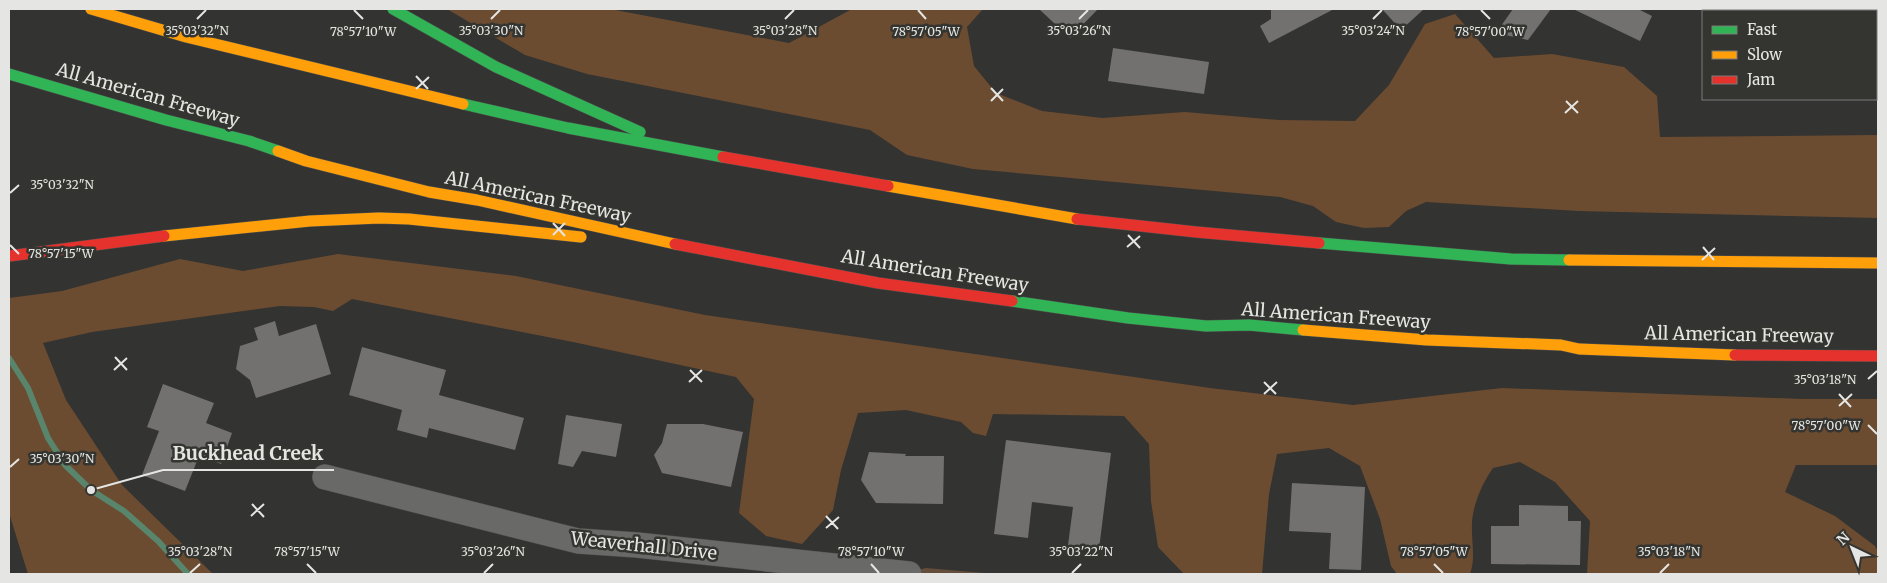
<svg xmlns="http://www.w3.org/2000/svg" width="1887" height="583" font-family="Merriweather,serif">
<style>
.green{fill:#644d3a}
.forest{fill:#6c4c31}
.lines{fill:none;stroke-linecap:round;stroke-linejoin:round}
.stream{stroke:#58856c;stroke-width:6}
.building{fill:#727170}
.street-casing{stroke:#4f504e;stroke-width:26}
.fast-casing{stroke:#4f504e;stroke-width:12}
.slow-casing{stroke:#4f504e;stroke-width:12}
.jam-casing{stroke:#4f504e;stroke-width:12}
.street{stroke:#696967;stroke-width:25}
.fast{stroke:#30b455;stroke-width:11}
.slow{stroke:#ff9f0a;stroke-width:11}
.jam{stroke:#e5322d;stroke-width:11}
.ticks{fill:none;stroke:#e5e6e3;stroke-width:2}
.labels{text-anchor:middle;stroke-width:5;stroke-linejoin:round;paint-order:stroke}
.street-label{font-size:18px;fill:#e5e6e3;stroke:#343430}
.ticks-label{font-size:12px;text-anchor:middle;fill:#e5e6e3;stroke:#343430;stroke-width:5;stroke-linejoin:round;paint-order:stroke}
.leader{fill:none;stroke:#e5e6e3;stroke-width:2}
.callout-dot{fill:#e5e6e3;stroke:#343430;stroke-width:2}
.callout-label{font-size:19px;text-anchor:middle;font-weight:bold;fill:#e5e6e3;stroke:#343430;stroke-width:5;stroke-linejoin:round;paint-order:stroke}
</style>
<rect width="100%" height="100%" fill="#333331"/>
<polygon class="green" points="926,568 996,574 902,574"/>
<g class="forest">
<polygon points="447,9 610,9 789,43 852,9 983,9 967,27 974,66 996,93 1042,111 1102,118 1185,112 1279,120 1355,121 1389,85 1425,24 1455,14 1494,58 1552,54 1624,67 1657,96 1660,137 1878,135 1878,218 1579,211 1426,202 1406,211 1389,227 1364,228 1336,222 1313,206 1280,197 973,169 907,155 870,130 587,74 525,55"/>
<path d="M338,254L516,276L705,315L1210,388L1353,405L1502,388L1802,399H1878V465H1796L1785,492L1835,516L1875,546L1878,552V574H1587L1590,521L1555,482L1520,462L1493,468C1482,484 1473,504 1472,523C1471,540 1476,558 1470,574H1397L1391,566L1380,519L1360,466L1329,448L1277,454L1269,494L1262,574H1184L1158,547L1151,501L1149,444L1124,416L993,414L986,436L973,433L961,422L906,410L858,413L841,470L833,510L802,544L766,536L739,513L754,399L736,377L573,342L352,299L333,311L314,307L280,306L92,332L43,343L66,400L122,485L213,574H28L9,513V298L62,291L180,259L243,271Z"/>
</g>
<g class="lines">
<polyline class="stream" points="9,358 28,388 48,438 65,465 91,490 124,511 158,541 188,574"/>
</g>
<g class="building">
<polygon points="1039,9 1098,9 1070,38"/>
<polygon points="1271,9 1334,9 1269,43 1260,26 1271,19"/>
<polygon points="1382,9 1424,9 1401,30"/>
<polygon points="1513,9 1551,9 1528,40 1496,33"/>
<polygon points="1573,9 1638,9 1652,16 1640,41"/>
<polygon points="1113,48 1209,62 1204,94 1108,81"/>
<polygon points="275,321 279,336 316,324 331,374 256,398 250,380 236,369 240,346 258,340 254,328"/>
<polygon points="362,347 446,370 439,395 524,418 515,450 429,428 427,438 397,430 402,410 349,395"/>
<polygon points="163,384 214,403 206,423 232,433 221,464 199,456 185,491 142,475 159,431 147,427"/>
<polygon points="566,415 622,424 616,457 582,451 573,467 558,464"/>
<polygon points="667,424 703,424 743,432 731,487 662,473 654,455 662,443"/>
<polygon points="1006,440 1111,453 1099,549 1068,545 1073,507 1032,502 1028,538 994,534"/>
<polygon points="869,452 906,454 905,456 944,456 943,504 876,503 861,480"/>
<polygon points="1292,483 1365,487 1361,570 1329,569 1331,533 1289,531"/>
<polygon points="1519,505 1568,506 1568,521 1581,521 1580,565 1491,564 1491,526 1519,526"/>
</g>
<g class="lines">
<defs>
<polyline id="street" points="325,477 578,541 637,545 909,574"/>
<g id="fast">
<polyline points="393,9 496,67 640,132"/>
<polyline points="9,74 166,120 249,141 278,151"/>
<polyline points="463,104 568,128 723,157"/>
<polyline points="1319,243 1511,259 1569,260"/>
<polyline points="1012,301 1128,318 1206,326 1249,325 1303,330"/>
</g>
<g id="slow">
<polyline points="91,9 186,37 463,104"/>
<polyline points="278,151 306,161 429,192 477,200 675,244"/>
<polyline points="888,186 1077,219"/>
<polyline points="164,236 310,221 379,218 409,219 581,237"/>
<polyline points="1569,260 1878,263"/>
<polyline points="1303,330 1427,340 1561,345 1579,349 1735,355"/>
</g>
<g id="jam">
<polyline points="723,157 888,186"/>
<polyline points="1077,219 1196,232 1319,243"/>
<polyline points="675,244 878,283 1012,301"/>
<polyline points="9,256 164,236"/>
<polyline points="1735,355 1878,356"/>
</g>
</defs>
<use href="#street" class="street-casing"/>
<use href="#fast" class="fast-casing"/>
<use href="#slow" class="slow-casing"/>
<use href="#jam" class="jam-casing"/>
<use href="#street" class="street"/>
<use href="#fast" class="fast"/>
<use href="#slow" class="slow"/>
<use href="#jam" class="jam"/>
</g>
<path class="ticks" d="M354,10L363,19M918,10L926,19M1481,10L1490,19M197,19L206,10M491,19L500,10M785,19L794,10M1079,19L1088,10M1373,19L1382,10M416,76L428,89M991,88L1003,101M416,89L429,77M991,101L1003,89M1566,101L1578,113M1565,113L1578,101M10,193L19,185M553,223L565,236M553,235L565,223M1128,235L1140,248M10,245L19,254M1127,247L1140,236M1703,247L1714,260M1702,260L1715,248M115,357L127,370M114,370L127,358M690,370L702,382M1868,379L1877,371M689,382L702,370M1264,382L1276,394M1264,394L1277,382M1839,394L1851,407M1839,406L1852,394M1868,425L1877,434M10,467L19,459M252,504L264,517M251,516L264,504M826,516L838,529M826,528L839,517M307,564L316,573M871,564L879,573M1434,564L1443,573M190,573L200,564M484,573L493,564M1072,573L1081,564M1660,573L1669,564"/>
<g class="labels">
<g class="street-label">
<text transform="translate(148 95) rotate(16)" y="6">All American Freeway</text>
<text transform="translate(538 197) rotate(12)" y="6">All American Freeway</text>
<text transform="translate(935 271) rotate(9)" y="6">All American Freeway</text>
<text transform="translate(1336 316) rotate(4)" y="6">All American Freeway</text>
<text transform="translate(1739 335) rotate(1)" y="6">All American Freeway</text>
<text transform="translate(644 546) rotate(6)" y="6">Weaverhall Drive</text>
</g>
</g>
<g class="ticks-label">
<text x="197" y="35">35°03'32"N</text>
<text x="491" y="35">35°03'30"N</text>
<text x="785" y="35">35°03'28"N</text>
<text x="1079" y="35">35°03'26"N</text>
<text x="1373" y="35">35°03'24"N</text>
<text x="363" y="36">78°57'10"W</text>
<text x="926" y="36">78°57'05"W</text>
<text x="1490" y="36">78°57'00"W</text>
<text x="62" y="189">35°03'32"N</text>
<text x="61" y="258">78°57'15"W</text>
<text x="1825" y="384">35°03'18"N</text>
<text x="1826" y="430">78°57'00"W</text>
<text x="62" y="463">35°03'30"N</text>
<text x="307" y="556">78°57'15"W</text>
<text x="871" y="556">78°57'10"W</text>
<text x="1434" y="556">78°57'05"W</text>
<text x="200" y="556">35°03'28"N</text>
<text x="493" y="556">35°03'26"N</text>
<text x="1081" y="556">35°03'22"N</text>
<text x="1669" y="556">35°03'18"N</text>
</g>
<path class="leader" d="M91 490L163 470H334"/>
<circle class="callout-dot" cx="91" cy="490" r="5"/>
<g class="callout-label">
<text x="248" y="460">Buckhead Creek</text>
</g>
<rect width="1887" height="583" fill="none" stroke="#e5e6e3" stroke-width="20"/>
<rect x="1702" y="10" width="175" height="90" fill="#343430" stroke="#7b7b78"/>
<rect x="1712" y="26" width="25" height="8" fill="#30b455" stroke="#7b7b78"/>
<text x="1747" y="35" font-size="15" fill="#e5e6e3">Fast</text>
<rect x="1712" y="51" width="25" height="8" fill="#ff9f0a" stroke="#7b7b78"/>
<text x="1747" y="60" font-size="15" fill="#e5e6e3">Slow</text>
<rect x="1712" y="76" width="25" height="8" fill="#e5322d" stroke="#7b7b78"/>
<text x="1747" y="85" font-size="15" fill="#e5e6e3">Jam</text>
<g transform="translate(1852 548) rotate(317)" stroke="#343430" stroke-width="4" paint-order="stroke">
<path d="M0-4L9 19L0 12L-9 19Z" fill="#e5e6e3"/>
<text y="-8" font-size="14" font-weight="bold" text-anchor="middle" fill="#e5e6e3">N</text>
</g>
</svg>
